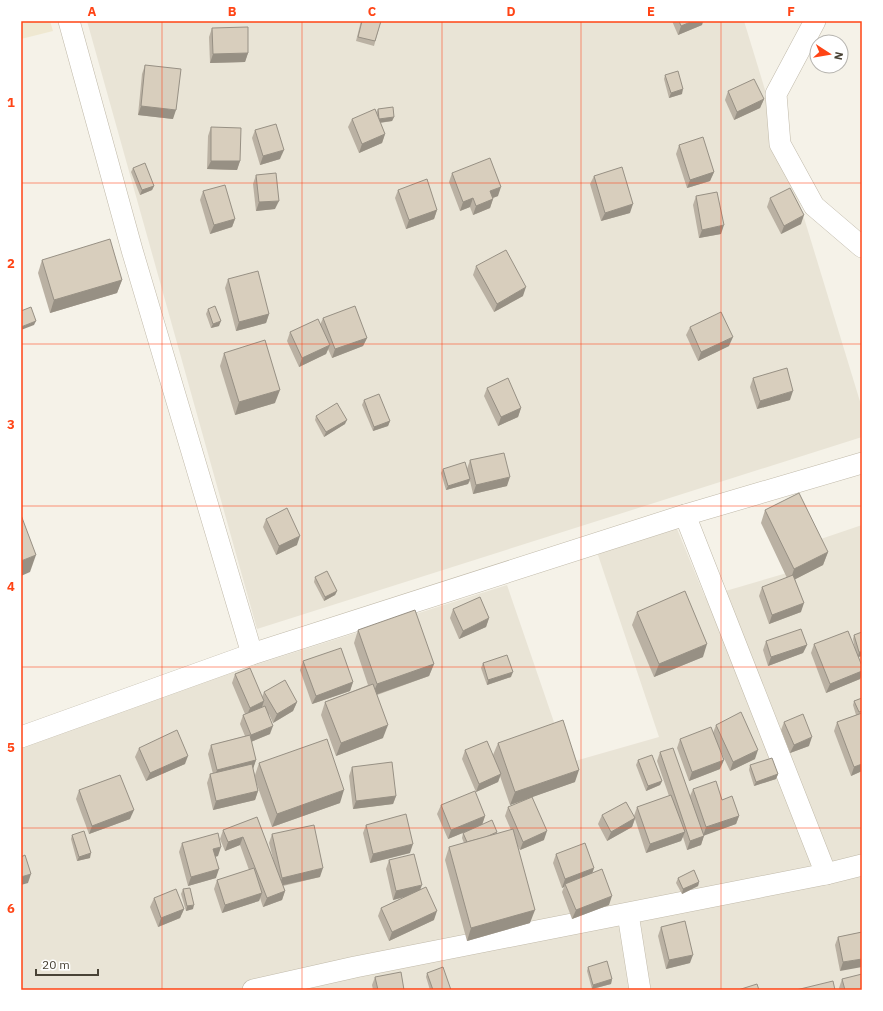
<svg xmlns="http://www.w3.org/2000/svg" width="883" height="1011" font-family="'IBM Plex Sans',sans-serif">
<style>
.residential{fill:#e9e4d6}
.education{fill:#efe8d1}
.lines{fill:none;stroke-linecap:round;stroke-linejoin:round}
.minor-casing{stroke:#c1baaa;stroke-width:22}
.minor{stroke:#fff;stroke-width:21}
.wall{fill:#bab1a3}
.shaded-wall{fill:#979084}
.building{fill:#d8cebd;stroke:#979084}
.grid{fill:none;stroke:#ff4415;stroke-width:1;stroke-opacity:0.55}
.neatline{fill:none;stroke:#ff4415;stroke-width:1.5}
.grid-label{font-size:13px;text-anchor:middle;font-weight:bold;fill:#ff4415}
</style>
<rect width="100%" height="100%" fill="#f5f2e8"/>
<g class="residential">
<polygon points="87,21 744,21 862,408 862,437 257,629"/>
<polygon points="675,524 705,597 821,563 812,542 862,525 862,990 21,990 21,739 507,585 568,763 659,737 596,549"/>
</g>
<polygon class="education" points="21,21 50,21 53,31 21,39"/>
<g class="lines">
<defs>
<g id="minor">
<polyline points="69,21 132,250 252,654"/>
<polyline points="815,21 776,94 780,144 814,206 862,247"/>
<polyline points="685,515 826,874"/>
<polyline points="21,737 252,654 685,515 862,463"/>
<polyline points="628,914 640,990"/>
<polyline points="253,990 355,967 826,874 862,865"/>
</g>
</defs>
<use href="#minor" class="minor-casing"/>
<use href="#minor" class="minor"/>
</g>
<g class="wall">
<polygon points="361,21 381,21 374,46 356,41"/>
<polygon points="672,21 703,21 702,25 678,35"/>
<polygon points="212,28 248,53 245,62 210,63 209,37"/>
<polygon points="145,65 173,119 138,115 142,74"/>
<polygon points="665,75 682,94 669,98 664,79"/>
<polygon points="728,91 764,99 760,108 734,120 725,100"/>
<polygon points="378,109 394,117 392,121 380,123 385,134 382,143 359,153 348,127 352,119 376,113"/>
<polygon points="211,127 240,161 237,170 207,169 208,136"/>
<polygon points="255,130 280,159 260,165 252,138"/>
<polygon points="679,145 714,172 710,181 687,188 676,154"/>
<polygon points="133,168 154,186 152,190 140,195 131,172"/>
<polygon points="452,173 498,196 493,198 493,199 490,208 473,215 470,207 460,211 449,182"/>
<polygon points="256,175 275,209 256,211 253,184"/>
<polygon points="594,176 630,213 601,221 590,184"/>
<polygon points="398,190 437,210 434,219 406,229 395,198"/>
<polygon points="203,191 235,219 232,227 210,234 200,200"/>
<polygon points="696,196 721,234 699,238 693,205"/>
<polygon points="770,198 801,224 781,234 767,207"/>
<polygon points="42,260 122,280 117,293 50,313 38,273"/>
<polygon points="476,266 523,296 494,312 473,275"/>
<polygon points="228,279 269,314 266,323 236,331 225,288"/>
<polygon points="208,309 219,326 211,328 206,314"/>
<polygon points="323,318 367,338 363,346 332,358 328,349 326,354 299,367 287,341 290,332 320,325"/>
<polygon points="690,327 729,346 698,361 686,335"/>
<polygon points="224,353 275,403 235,415 220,366"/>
<polygon points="753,378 790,400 757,409 750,387"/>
<polygon points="487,388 521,408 518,417 498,426 484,396"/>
<polygon points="364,400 390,421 388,426 373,431 362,405"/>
<polygon points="316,416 345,424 324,437 315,420"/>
<polygon points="470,460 507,486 473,494 470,481 468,484 446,490 441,473 443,469 467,469"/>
<polygon points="765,510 828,552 823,565 795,579 801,612 769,624 759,596 762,587 787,578 761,523"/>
<polygon points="266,519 297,545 276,555 263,527"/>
<polygon points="315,577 337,591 335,595 324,601 314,582"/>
<polygon points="453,609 489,618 486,627 459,639 450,618"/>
<polygon points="637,612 703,657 654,677 632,625"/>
<polygon points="358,630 434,664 429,676 377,695 383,738 336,756 321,715 325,702 368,685 354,643"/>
<polygon points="854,635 862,656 858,657 862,666 862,675 860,679 826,693 811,653 814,644 855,649 853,639"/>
<polygon points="766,641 807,645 803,653 768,666 763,650"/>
<polygon points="303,661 353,682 350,691 312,704 300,670"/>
<polygon points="483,663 511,677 487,685 481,668"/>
<polygon points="235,674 262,697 264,692 297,702 293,711 273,723 269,714 270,734 251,742 256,760 253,768 255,775 259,763 340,803 272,827 256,782 258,791 255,800 213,810 207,783 210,774 213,774 208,754 211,745 245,736 240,724 243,715 245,714 232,683"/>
<polygon points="862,698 862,771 851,776 834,731 837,722 856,715 853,705 854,701"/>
<polygon points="784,722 809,746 790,753 781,730"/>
<polygon points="716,725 755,759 730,771 716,741 720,769 689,781 677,748 680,739 713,733"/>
<polygon points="498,743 575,782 532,797 544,840 520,850 517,845 530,923 467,941 445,860 449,847 464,843 462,838 463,833 482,825 448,839 437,814 441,805 485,816 482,825 497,832 497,834 511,830 505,816 508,807 528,799 510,805 500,776 498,782 476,792 462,759 465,750 493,755"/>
<polygon points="139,748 185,764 146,781 135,757"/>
<polygon points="660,752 690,796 693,789 722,800 739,816 736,824 704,835 701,845 687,850 683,837 681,841 646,853 635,819 632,827 607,841 598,824 602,815 634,816 637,807 669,796 657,761"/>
<polygon points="638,760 662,781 660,785 646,791 636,765"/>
<polygon points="750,765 778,774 776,779 754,786 749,770"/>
<polygon points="352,767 396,796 393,804 353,809 349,776"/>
<polygon points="79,790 130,819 89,834 76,799"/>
<polygon points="257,817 274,862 269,843 272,834 320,877 283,886 285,891 282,900 263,907 260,898 259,901 222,913 214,889 217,880 249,870 240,845 225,851 220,839 223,830"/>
<polygon points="366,825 410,853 370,863 363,833"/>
<polygon points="72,835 90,858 77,861 71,839"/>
<polygon points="182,843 218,856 215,857 216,878 188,886 179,852"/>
<polygon points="556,854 594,868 592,873 609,905 572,919 562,892 564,887 562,888 553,863"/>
<polygon points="389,860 420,890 434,920 389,941 378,916 381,908 405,897 393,900 386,869"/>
<polygon points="678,878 699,882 698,886 682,894 676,883"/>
<polygon points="183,889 193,909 186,911 181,894"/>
<polygon points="154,898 184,909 180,918 158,927 150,907"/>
<polygon points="661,927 690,963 666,969 658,936"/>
<polygon points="862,932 840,971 835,945 838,937"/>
<polygon points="588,967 612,979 611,984 592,989 587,971"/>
<polygon points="427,973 451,990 430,990 426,977"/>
<polygon points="375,977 404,990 373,990 372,985"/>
<polygon points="842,979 862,990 840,990 839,988"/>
</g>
<g class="shaded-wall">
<polygon points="693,21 703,21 702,25 678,35 681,26"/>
<polygon points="248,53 245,62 210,63 213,54"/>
<polygon points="683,89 682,94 669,98 671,93"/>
<polygon points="764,99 760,108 734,120 737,112"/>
<polygon points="141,106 176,110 173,119 138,115"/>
<polygon points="394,117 392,121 377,123 379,119"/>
<polygon points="385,134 382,143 359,153 362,144"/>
<polygon points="284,150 280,159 260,165 263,156"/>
<polygon points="211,161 240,161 237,170 207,169"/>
<polygon points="714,172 710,181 687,188 690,180"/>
<polygon points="154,186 152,190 140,195 142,190"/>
<polygon points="501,187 498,196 487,200 490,191"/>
<polygon points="473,198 470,207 460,211 463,202"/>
<polygon points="493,199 490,208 473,215 476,206"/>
<polygon points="279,201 275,209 256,211 259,202"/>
<polygon points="633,204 630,213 601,221 605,213"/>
<polygon points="437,210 434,219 406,229 409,220"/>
<polygon points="804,215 801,224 781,234 784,226"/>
<polygon points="235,219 232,227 210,234 214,225"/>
<polygon points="724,225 721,234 699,238 702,230"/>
<polygon points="122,280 117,293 50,313 54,300"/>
<polygon points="526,287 523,296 494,312 497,304"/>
<polygon points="269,314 266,323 236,331 239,322"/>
<polygon points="36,321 34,325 21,330 21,327"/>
<polygon points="221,321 219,326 211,328 213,324"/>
<polygon points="733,337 729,346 698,361 701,352"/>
<polygon points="367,338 363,346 332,358 335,349"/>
<polygon points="330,345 326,354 299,367 302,358"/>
<polygon points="280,390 275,403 235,415 239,402"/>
<polygon points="793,391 790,400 757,409 760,401"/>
<polygon points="521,408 518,417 498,426 501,417"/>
<polygon points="347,420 345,424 324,437 326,432"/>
<polygon points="390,421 388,426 373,431 374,427"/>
<polygon points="510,477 507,486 473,494 476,485"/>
<polygon points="470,479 468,484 446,490 448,486"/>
<polygon points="300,536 297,545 276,555 279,546"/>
<polygon points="828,552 823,565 790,582 794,569"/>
<polygon points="36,555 30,572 21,576 21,561"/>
<polygon points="337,591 335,595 324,601 325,597"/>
<polygon points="804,603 801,612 769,624 772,615"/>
<polygon points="489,618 486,627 459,639 463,631"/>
<polygon points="707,644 703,657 654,677 659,664"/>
<polygon points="807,645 803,653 768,666 771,657"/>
<polygon points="859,652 862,652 862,656 858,657"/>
<polygon points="434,664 429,676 372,696 377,684"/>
<polygon points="862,671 862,675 860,679 826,693 830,684"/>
<polygon points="513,672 511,677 487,685 488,680"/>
<polygon points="353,682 350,691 312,704 316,696"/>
<polygon points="264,701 261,710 246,717 250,708"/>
<polygon points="297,702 293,711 273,723 277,714"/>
<polygon points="388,725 383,738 336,756 341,743"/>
<polygon points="273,726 270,734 248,743 251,735"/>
<polygon points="812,737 809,746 790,753 794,745"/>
<polygon points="758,750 755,759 730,771 733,762"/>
<polygon points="188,756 185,764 146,781 150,773"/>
<polygon points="256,760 253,769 214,778 217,770"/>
<polygon points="724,760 720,769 689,781 692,772"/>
<polygon points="862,764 862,771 851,776 854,767"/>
<polygon points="579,770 575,782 510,805 515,792"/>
<polygon points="501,774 498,782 476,792 479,784"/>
<polygon points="778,774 776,779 754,786 756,782"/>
<polygon points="662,781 660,785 646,791 648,786"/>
<polygon points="344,790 340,803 272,827 277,814"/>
<polygon points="258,791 255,800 213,810 216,801"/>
<polygon points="396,796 393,804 353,809 356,801"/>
<polygon points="134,810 130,819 89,834 92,826"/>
<polygon points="485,816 482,825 448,839 451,830"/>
<polygon points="739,816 736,824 703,836 706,827"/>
<polygon points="635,818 632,827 607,841 611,832"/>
<polygon points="547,831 544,840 520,850 523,842"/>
<polygon points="685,832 681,841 646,853 650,844"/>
<polygon points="704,836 701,845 687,850 690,841"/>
<polygon points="243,837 240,845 225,851 228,842"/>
<polygon points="413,844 410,853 370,863 373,854"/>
<polygon points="221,847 218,856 210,858 213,849"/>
<polygon points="91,853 90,858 77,861 79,857"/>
<polygon points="323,868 320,877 279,886 282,878"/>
<polygon points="594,868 591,877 565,884 564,887 562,888 565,879"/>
<polygon points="219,869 216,878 188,886 191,877"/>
<polygon points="31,874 28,883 21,885 21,877"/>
<polygon points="699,882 698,886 682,894 683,889"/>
<polygon points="422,885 419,893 393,900 396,891"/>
<polygon points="285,891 282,900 263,907 267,898"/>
<polygon points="262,893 259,901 222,913 225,905"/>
<polygon points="612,896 609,905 572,919 576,910"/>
<polygon points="194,905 193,909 186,911 187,906"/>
<polygon points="184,909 180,918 158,927 161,918"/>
<polygon points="535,910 530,923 467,941 471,928"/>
<polygon points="437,911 434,920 389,941 392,932"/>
<polygon points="693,955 690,963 666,969 669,960"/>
<polygon points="862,959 862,967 840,971 843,962"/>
<polygon points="612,979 611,984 592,989 593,985"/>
</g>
<g class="building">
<polygon points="362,21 381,21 375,41 358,37"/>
<polygon points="679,21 693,21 681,26"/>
<polygon points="248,27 248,53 213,54 212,28"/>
<polygon points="145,65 181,69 176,110 141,106"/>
<polygon points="678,71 683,89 671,93 665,75"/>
<polygon points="754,79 764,99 737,112 728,91"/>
<polygon points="393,107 394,117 379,119 378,109"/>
<polygon points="375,109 385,134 362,144 352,119"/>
<polygon points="276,124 284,150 263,156 255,130"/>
<polygon points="211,127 241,128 240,161 211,161"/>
<polygon points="703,137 714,172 690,180 679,145"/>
<polygon points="490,158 501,187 490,191 493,199 476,206 473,198 463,202 452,173"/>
<polygon points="145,163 154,186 142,190 133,168"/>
<polygon points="622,167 633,204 605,213 594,176"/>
<polygon points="276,173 279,201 259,202 256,175"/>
<polygon points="427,179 437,210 409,220 398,190"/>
<polygon points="225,185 235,219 214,225 203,191"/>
<polygon points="790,188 804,215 784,226 770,198"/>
<polygon points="717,192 724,225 702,230 696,196"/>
<polygon points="110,239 122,280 54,300 42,260"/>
<polygon points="506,250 526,287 497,304 476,266"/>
<polygon points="258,271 269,314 239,322 228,279"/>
<polygon points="215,306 221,321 213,324 208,309"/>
<polygon points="355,306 367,338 335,349 323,318"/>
<polygon points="31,307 36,321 21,327 21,311"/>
<polygon points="721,312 733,337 701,352 690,327"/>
<polygon points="318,319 330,345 302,358 290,332"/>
<polygon points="265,340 280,390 239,402 224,353"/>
<polygon points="787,368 793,391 760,401 753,378"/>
<polygon points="508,378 521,408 501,417 487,388"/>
<polygon points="379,394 390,421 374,427 364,400"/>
<polygon points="337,403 347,420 326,432 316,416"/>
<polygon points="504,453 510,477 476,485 470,460"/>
<polygon points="465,462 470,479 448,486 443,469"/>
<polygon points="799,493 828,552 794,569 765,510"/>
<polygon points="287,508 300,536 279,546 266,519"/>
<polygon points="21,515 36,555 21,561"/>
<polygon points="327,571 337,591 325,597 315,577"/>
<polygon points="793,575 804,603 772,615 762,587"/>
<polygon points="685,591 707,644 659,664 637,612"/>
<polygon points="480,597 489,618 463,631 453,609"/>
<polygon points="415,610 434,664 377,684 358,630"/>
<polygon points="801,629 807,645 771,657 766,641"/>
<polygon points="848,631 862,666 862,671 830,684 814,644"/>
<polygon points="862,632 862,652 859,652 854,635"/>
<polygon points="341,648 353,682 316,696 303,661"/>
<polygon points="507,655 513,672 488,680 483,663"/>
<polygon points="250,668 264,701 250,708 235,674"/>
<polygon points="285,680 297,702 277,714 264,692"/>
<polygon points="373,684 388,725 341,743 325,702"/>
<polygon points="862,698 862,711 859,712 854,701"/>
<polygon points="265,706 273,726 251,735 243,715"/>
<polygon points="741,712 758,750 733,762 716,725"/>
<polygon points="862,713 862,764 854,767 837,722"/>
<polygon points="803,714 812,737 794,745 784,722"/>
<polygon points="563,720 579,770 515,792 498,743"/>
<polygon points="711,727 724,760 692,772 680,739"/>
<polygon points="177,730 188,756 150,773 139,748"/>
<polygon points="250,735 256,760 217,770 211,745"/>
<polygon points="327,739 344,790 277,814 259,763"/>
<polygon points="487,741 501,774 479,784 465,750"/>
<polygon points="673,748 704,836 690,841 660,752"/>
<polygon points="652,755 662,781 648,786 638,760"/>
<polygon points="772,758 778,774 756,782 750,765"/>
<polygon points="392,762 396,796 356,801 352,767"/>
<polygon points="252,764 258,791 216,801 210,774"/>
<polygon points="120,775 134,810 92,826 79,790"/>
<polygon points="716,781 722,800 732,796 739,816 706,827 693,789"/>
<polygon points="475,791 485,816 451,830 441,805"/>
<polygon points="671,795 685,832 650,844 637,807"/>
<polygon points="532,797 547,831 523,842 508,807"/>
<polygon points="626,802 635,818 611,832 602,815"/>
<polygon points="406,814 413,844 373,854 366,825"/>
<polygon points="257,817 285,891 267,898 243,837 228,842 223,830"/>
<polygon points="492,820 497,832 486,837 467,842 463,833"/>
<polygon points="314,825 323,868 282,878 272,834"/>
<polygon points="513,829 535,910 471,928 449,847"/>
<polygon points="84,831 91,853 79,857 72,835"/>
<polygon points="218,833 221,847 213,849 219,869 191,877 182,843"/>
<polygon points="585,843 594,868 565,879 556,854"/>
<polygon points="414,854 422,885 396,891 389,860"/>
<polygon points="25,855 31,874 21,877 21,857"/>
<polygon points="254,868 262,893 225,905 217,880"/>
<polygon points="602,869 612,896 576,910 565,884"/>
<polygon points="694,870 699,882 683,889 678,878"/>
<polygon points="426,887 437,911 392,932 381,908"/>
<polygon points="190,888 194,905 187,906 183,889"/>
<polygon points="176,889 184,909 161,918 154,898"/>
<polygon points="685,921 693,955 669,960 661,927"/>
<polygon points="862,932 862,959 843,962 838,937"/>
<polygon points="607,961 612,979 593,985 588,967"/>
<polygon points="443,967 451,990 433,990 427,973"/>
<polygon points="401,972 404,990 378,990 375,977"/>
<polygon points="862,974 862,990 845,990 842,979"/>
<polygon points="833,981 835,990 796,990"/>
<polygon points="757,984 759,990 738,990"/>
</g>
<path class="grid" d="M162,21V990M302,21V990M442,21V990M581,21V990M721,21V990M21,183H862M21,344H862M21,506H862M21,667H862M21,828H862"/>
<rect width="883" height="1011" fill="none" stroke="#ffffff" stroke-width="44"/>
<g transform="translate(829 54) rotate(102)"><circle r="19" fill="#ffffff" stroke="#b6b4af"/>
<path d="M0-3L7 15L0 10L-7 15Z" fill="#ff4415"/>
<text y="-6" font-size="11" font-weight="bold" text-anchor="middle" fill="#494336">N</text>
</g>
<path d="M36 969v6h62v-6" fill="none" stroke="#494336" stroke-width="2"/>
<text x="42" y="969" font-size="12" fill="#494336" stroke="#ffffff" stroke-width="3" paint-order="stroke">20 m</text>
<rect x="22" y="22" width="839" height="967" class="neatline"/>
<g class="grid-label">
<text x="92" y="16">A</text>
<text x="232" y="16">B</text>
<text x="372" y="16">C</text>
<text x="511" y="16">D</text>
<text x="651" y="16">E</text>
<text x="791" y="16">F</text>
<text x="11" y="107">1</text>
<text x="11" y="268">2</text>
<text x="11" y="429">3</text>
<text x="11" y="591">4</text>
<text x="11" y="752">5</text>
<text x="11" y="913">6</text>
</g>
</svg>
